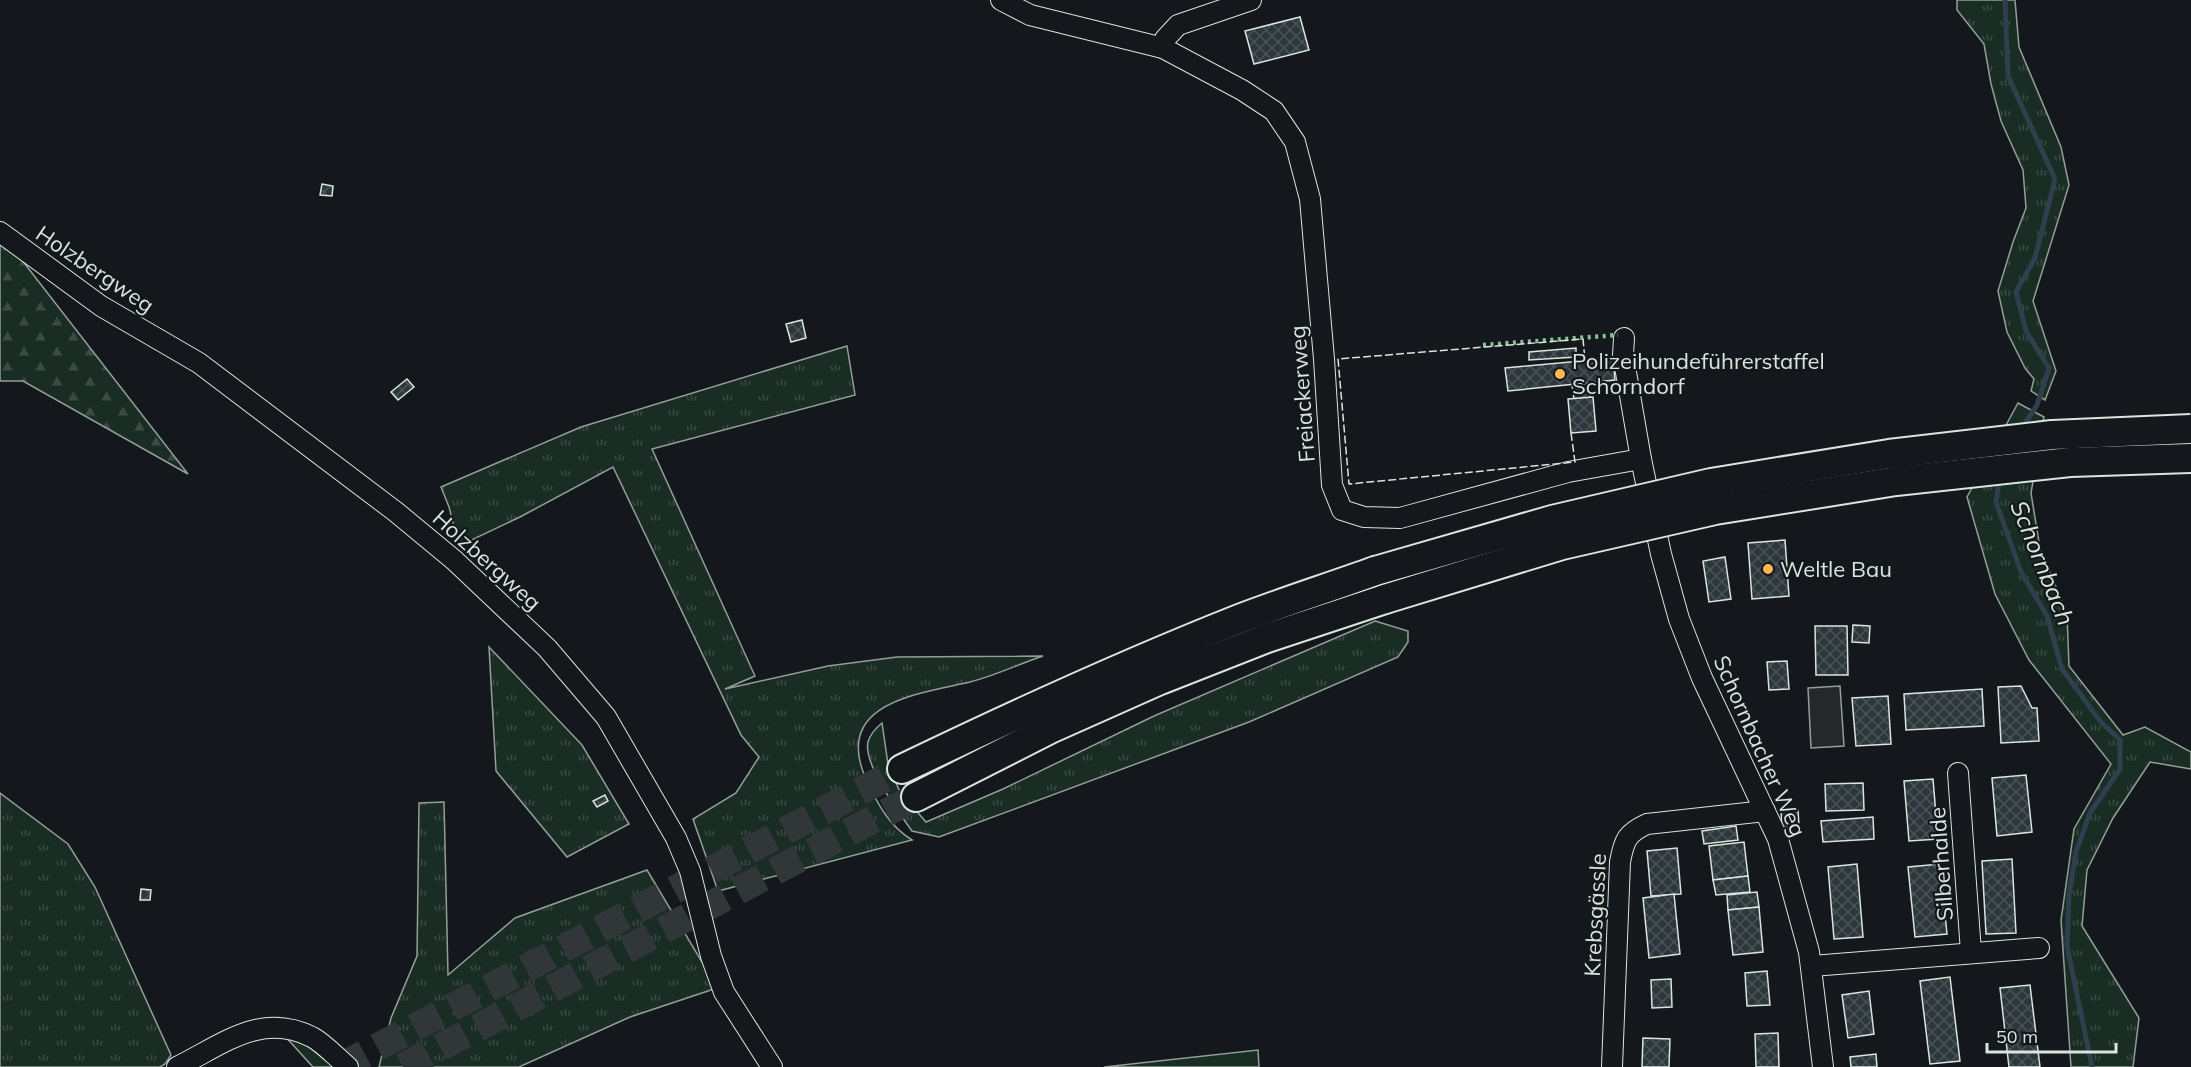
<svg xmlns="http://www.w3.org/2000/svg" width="2191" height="1067" font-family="Mulish,sans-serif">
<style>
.grass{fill:url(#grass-tufts);stroke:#939e99;stroke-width:1.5}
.forest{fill:url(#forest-firs);stroke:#939e99;stroke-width:1.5}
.green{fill:#1a2d24;stroke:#939e99;stroke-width:1.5}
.parking{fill:#24282b;stroke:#939e99;stroke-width:1.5}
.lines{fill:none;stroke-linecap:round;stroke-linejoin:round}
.stream{stroke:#2f3f4d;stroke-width:5}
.building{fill:url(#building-cross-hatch);stroke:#d8e6dc;stroke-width:1.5}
.highway-tunnel{stroke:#313739;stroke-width:28;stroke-dasharray:28 14;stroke-linecap:butt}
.minor-casing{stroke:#d8e6dc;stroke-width:22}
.highway-casing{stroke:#d8e6dc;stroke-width:32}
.minor{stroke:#14181c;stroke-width:20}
.highway{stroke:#14181c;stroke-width:28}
.highway-bridge-casing{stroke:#d8e6dc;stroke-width:32;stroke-linecap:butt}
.highway-bridge{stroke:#14181c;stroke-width:28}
.hedge{stroke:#8ac095;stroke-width:4.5;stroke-dasharray:3 4.5;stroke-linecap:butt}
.fence{stroke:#d8e6dc;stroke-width:1.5;stroke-dasharray:8 3;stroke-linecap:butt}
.poi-dot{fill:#ffb74d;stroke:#14181c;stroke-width:2}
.labels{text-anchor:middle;stroke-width:4.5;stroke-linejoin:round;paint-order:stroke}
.street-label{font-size:22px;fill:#d8e6dc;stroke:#14181c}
.poi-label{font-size:22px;fill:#d8e6dc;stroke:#14181c;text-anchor:start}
.water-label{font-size:24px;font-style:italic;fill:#d8e6dc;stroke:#14181c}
</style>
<defs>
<pattern id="grass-tufts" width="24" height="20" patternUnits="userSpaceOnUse" patternTransform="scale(1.5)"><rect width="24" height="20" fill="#1a2d24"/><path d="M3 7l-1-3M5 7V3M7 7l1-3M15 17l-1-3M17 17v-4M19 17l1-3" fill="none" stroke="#3b4b43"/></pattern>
<pattern id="forest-firs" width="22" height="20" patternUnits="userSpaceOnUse" patternTransform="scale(1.5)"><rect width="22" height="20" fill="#1a2d24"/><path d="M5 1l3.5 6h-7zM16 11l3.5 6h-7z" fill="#3b4b43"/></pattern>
<pattern id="building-cross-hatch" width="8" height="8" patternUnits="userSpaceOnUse" patternTransform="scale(1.5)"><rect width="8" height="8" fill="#2c363c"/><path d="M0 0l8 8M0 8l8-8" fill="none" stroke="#4a5358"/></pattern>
</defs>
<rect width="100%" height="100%" fill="#14181c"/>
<g class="grass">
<polygon points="1957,0 2015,0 2019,47 2061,147 2069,185 2033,301 2056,371 2045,400 2031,391 2034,379 2025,368 2007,332 1998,291 2013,242 2026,208 2023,170 2001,121 1991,84 1984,44 1957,10"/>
<path d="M847,346L855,395L652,449L755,676L725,689L828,666L897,657L1043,656C1019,664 994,676 970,682C917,694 832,703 866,779C877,803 889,826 912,840L718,891L693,819L736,793L759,757L741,735L613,467L520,517L459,546L449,507L441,487L581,427Z"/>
<polygon points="2018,403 2044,417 2031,493 2040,548 2067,614 2069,666 2123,735 2145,727 2191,752 2191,769 2150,762 2113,818 2087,870 2082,926 2139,1018 2133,1067 2071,1067 2061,920 2074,829 2111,764 2029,660 1995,594 1967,497"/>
<path d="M1375,621L1408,631V642L1398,657L1249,722L939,837L912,831C899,813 863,764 868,742C870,734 876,728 882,723L888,764L900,792L926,822L1003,789L1154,716Z"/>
<polygon points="489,647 582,745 629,824 567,857 496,771"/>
<polygon points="0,793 68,844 95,887 171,1055 165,1064 160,1067 0,1067"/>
<polygon points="444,802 448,975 515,918 647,870 708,972 714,989 630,1017 519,1067 379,1067 391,1018 417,956 419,803"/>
<polygon points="283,1034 309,1047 334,1067 313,1067"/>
</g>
<polygon class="forest" points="0,238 11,246 188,474 23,381 0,381"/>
<polygon class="green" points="1258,1050 1259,1067 1104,1067"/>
<polygon class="parking" points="1840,686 1844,746 1811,748 1808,688"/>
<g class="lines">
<g class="stream">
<polyline points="2005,0 2008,76 2055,179 2035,258 2016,292 2026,331 2049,368 2037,405 2021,429"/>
<polyline points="2000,477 1996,502 2021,572 2047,616 2062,669 2100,721 2120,740 2120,769 2090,813 2076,852 2069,895 2067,946 2092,1067"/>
</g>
</g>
<g class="building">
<polygon points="1300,17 1309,50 1254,64 1245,31"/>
<polygon points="322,184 333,186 332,196 320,195"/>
<polygon points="802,320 806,338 791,342 786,324"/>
<polygon points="1576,348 1576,357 1529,360 1529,352"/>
<polygon points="1613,358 1615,380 1508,391 1505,368"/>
<polygon points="407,379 414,387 398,400 391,392"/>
<polygon points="1589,383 1590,398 1574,399 1572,385"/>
<polygon points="1593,397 1596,431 1571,433 1568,399"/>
<polygon points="1785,540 1789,596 1752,599 1748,543"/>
<polygon points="1725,557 1731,599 1709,602 1703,561"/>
<polygon points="1853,625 1870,626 1869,643 1852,642"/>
<polygon points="1815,626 1847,626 1848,675 1816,675"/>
<polygon points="1787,661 1789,689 1769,690 1767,662"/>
<polygon points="2021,686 2032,708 2037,708 2039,741 2001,743 1998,687"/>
<polygon points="1982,689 1984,726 1906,730 1904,694"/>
<polygon points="1888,696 1891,744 1856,746 1852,698"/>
<polygon points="2026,775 2032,832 1997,836 1992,778"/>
<polygon points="1933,779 1938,839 1909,841 1904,781"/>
<polygon points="1863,783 1864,810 1826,811 1825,784"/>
<polygon points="605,795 608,801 597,807 593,801"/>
<polygon points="1798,810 1799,826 1782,828 1781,811"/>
<polygon points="1873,817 1874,839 1823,842 1821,821"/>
<polygon points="1736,826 1738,840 1704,844 1702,831"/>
<polygon points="1744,842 1748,876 1713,880 1709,846"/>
<polygon points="1677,848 1681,894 1651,896 1647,851"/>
<polygon points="2012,859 2016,933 1986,934 1982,861"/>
<polygon points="1857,864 1863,937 1834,939 1828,867"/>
<polygon points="1940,864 1947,934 1915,937 1908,867"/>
<polygon points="1748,876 1750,892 1716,895 1713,880"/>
<polygon points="141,889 151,890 150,900 140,900"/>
<polygon points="1757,892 1759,907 1728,910 1727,895"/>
<polygon points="1674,894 1680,954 1649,958 1643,898"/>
<polygon points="1759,907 1763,952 1733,955 1728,910"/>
<polygon points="1767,971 1770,1005 1747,1006 1745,973"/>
<polygon points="1950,977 1960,1061 1930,1064 1920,981"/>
<polygon points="1671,979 1672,1007 1652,1008 1651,980"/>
<polygon points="2030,985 2040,1067 2009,1067 2000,988"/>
<polygon points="1869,991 1874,1034 1848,1038 1842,995"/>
<polygon points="1778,1033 1779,1067 1756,1067 1755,1034"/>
<polygon points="1643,1038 1670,1039 1669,1067 1642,1067"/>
<polygon points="1876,1054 1877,1067 1851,1067 1850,1057"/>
</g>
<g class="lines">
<g class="highway-tunnel">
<polyline points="340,1067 902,769"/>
<polyline points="403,1067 916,797"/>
</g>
<defs>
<g id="minor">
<polyline points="1001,0 1030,15 1163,48 1242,90 1274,111 1295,142 1310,199 1324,359 1332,485 1342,510 1364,517 1400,518 1568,472 1641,459 1661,554 1679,619 1702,678 1778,839 1809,952 1823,1067"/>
<polyline points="1163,48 1165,39 1178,25 1251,0"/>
<polyline points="0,232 101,306 199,363 396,512 454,560 547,648 606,717 676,838 690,871 711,956 724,992 772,1067"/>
<polyline points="1624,338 1623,355 1641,459"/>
<polyline points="1958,773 1971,952"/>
<polyline points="1812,966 2039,948"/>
<path d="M177,1067C222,1045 261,1011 312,1037C325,1044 337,1058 348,1067"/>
<path d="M1612,1067L1620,862C1624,840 1627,833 1647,824L1765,811"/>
</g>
<g id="highway">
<path d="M902,769C1012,716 1121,666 1234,621C1280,603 1328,588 1375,571"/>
<polyline points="916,797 1050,729 1160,680 1267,638 1385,599"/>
</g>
</defs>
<use href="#minor" class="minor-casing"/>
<use href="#highway" class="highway-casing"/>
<use href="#minor" class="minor"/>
<use href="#highway" class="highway"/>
<defs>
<g id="highway-bridge">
<polyline points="1375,571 1552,520 1711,483 1889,454 2052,435 2191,429"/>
<polyline points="1385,599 1562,545 1715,510 1896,481 2070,462 2191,458"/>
</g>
</defs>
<use href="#highway-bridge" class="highway-bridge-casing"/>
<use href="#highway-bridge" class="highway-bridge"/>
<polyline class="hedge" points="1483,345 1618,335"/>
<polyline class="fence" points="1571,433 1575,462 1349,484 1338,359 1583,339 1585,360"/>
</g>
<g class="poi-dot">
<circle cx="1560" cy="374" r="6"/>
<circle cx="1768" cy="569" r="6"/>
</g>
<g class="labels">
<g class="street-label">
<text transform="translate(95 269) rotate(34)" y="8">Holzbergweg</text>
<text transform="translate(1302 394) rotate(-94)" y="8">Freiackerweg</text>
<text transform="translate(487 560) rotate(42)" y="8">Holzbergweg</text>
<text transform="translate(1760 746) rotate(66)" y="8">Schornbacher Weg</text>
<text transform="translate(1941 864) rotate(-94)" y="8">Silberhalde</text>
<text transform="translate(1595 915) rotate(-87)" y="8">Krebsgässle</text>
</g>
<g class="poi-label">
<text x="1572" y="369">Polizeihundeführerstaffel<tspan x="1572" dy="25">Schorndorf</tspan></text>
<text x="1780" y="577">Weltle Bau</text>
</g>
<g class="water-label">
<text transform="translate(2042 563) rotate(68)" y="8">Schornbach</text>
</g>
</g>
<path d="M1987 1043v9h129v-9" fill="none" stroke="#d8e6dc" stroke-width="3"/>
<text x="1996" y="1043" font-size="18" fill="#d8e6dc" stroke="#14181c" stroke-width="4.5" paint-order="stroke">50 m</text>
</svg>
